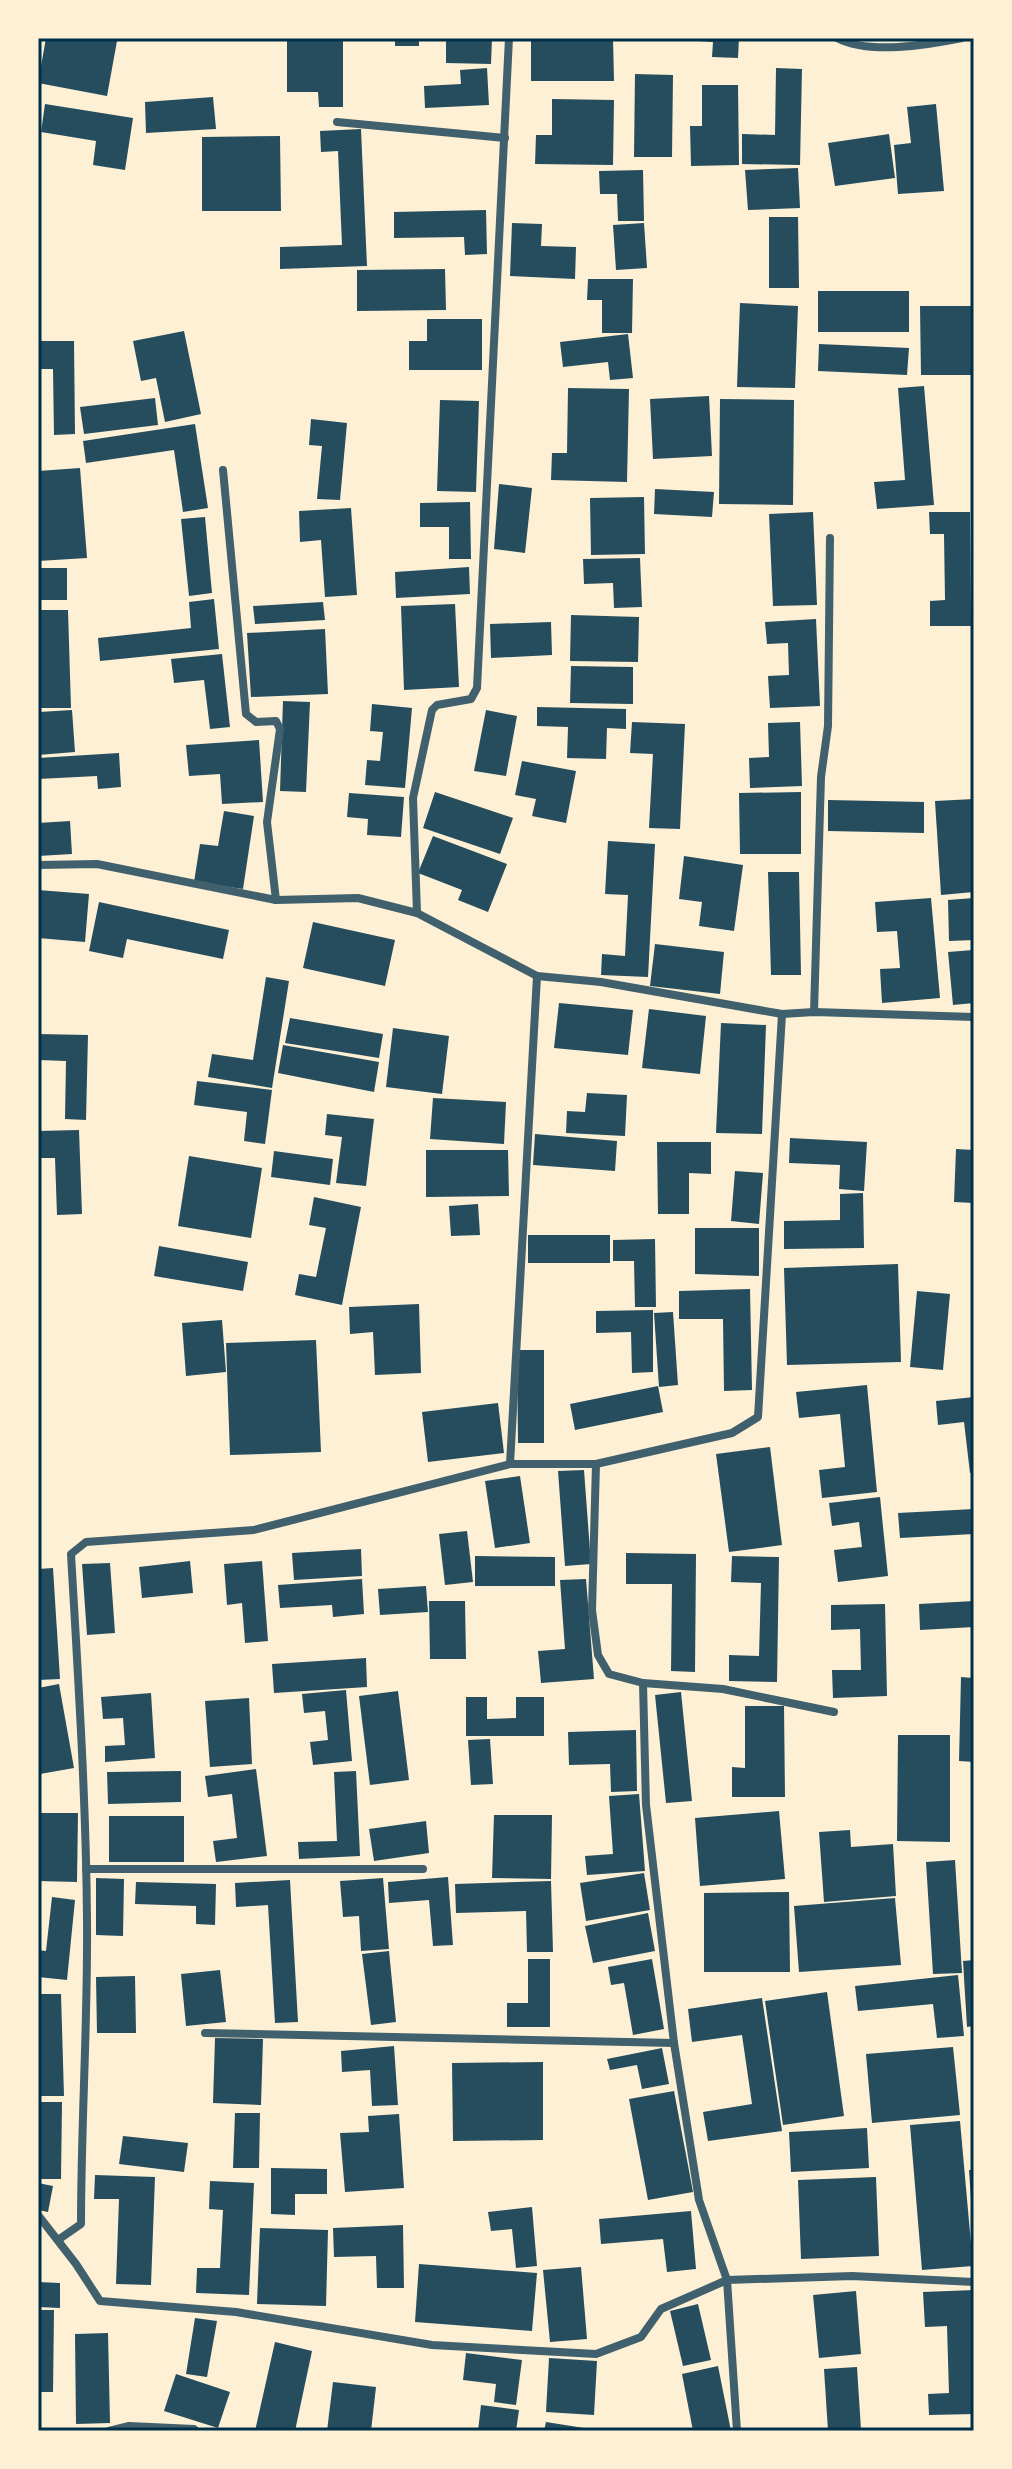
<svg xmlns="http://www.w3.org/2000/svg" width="1012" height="2469" font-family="'Fira Sans',sans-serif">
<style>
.building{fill:#264d5e}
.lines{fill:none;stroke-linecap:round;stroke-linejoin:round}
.minor{stroke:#3f606c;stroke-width:8}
.neatline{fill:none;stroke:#003049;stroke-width:3}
</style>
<rect width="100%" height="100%" fill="#fdf0d5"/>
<g class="building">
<polygon points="46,38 99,38 117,41 107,96 38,83"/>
<polygon points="287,38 343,38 343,107 319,107 318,92 287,92"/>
<rect x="395" y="38" width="24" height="8"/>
<polygon points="446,38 492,38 491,64 446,63"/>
<polygon points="531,38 613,38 614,81 531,81"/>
<polygon points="684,38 739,38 738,58 712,57 713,42 684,40"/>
<polygon points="487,68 489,105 425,108 424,86 461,84 460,70"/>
<polygon points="776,68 802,69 800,165 742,164 742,134 775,135"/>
<polygon points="635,74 673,75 672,157 634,157"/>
<polygon points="702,85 738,85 739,165 691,166 690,126 702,126"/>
<polygon points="213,97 216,129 146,133 145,102"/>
<polygon points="552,99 614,100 613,165 535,164 536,135 552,135"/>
<polygon points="45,104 133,118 125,170 93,165 96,141 41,132"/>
<polygon points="936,104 944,191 898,194 894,145 911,143 907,107"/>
<polygon points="361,129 367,266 280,269 280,247 342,245 338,151 321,152 320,131"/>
<polygon points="889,134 895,178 835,186 828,143"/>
<polygon points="280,136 281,211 202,211 202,137"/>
<polygon points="798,168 800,208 748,210 745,170"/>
<polygon points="643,170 644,221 618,221 617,194 600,194 599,171"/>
<polygon points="486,210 487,254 465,255 464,237 394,238 394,212"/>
<polygon points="769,217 798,217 799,288 769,288"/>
<polygon points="512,223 542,224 541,246 576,247 575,279 510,276"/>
<polygon points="644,223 647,268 616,270 613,225"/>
<polygon points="445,269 446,310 357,311 357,270"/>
<polygon points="588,279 633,279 632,333 602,333 602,300 587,300"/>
<rect x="818" y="291" width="91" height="41"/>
<polygon points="740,303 798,306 795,388 737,387"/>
<polygon points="920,306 974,306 974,375 921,375"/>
<polygon points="427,319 482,319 482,370 409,370 409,341 427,341"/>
<polygon points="184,331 201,414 165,422 156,378 141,381 133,341"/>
<polygon points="628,334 633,378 610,380 608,362 563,367 560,342"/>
<polygon points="38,341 74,341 75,434 54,435 53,369 38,369"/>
<polygon points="819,344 909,348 907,375 818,371"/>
<polygon points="924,386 934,505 877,509 874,482 905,480 898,388"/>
<polygon points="568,388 629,389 627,482 551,480 552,453 567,453"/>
<polygon points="709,396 712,456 653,459 650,399"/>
<polygon points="155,398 158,425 84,434 80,407"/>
<polygon points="720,399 794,400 793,505 719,504"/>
<polygon points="440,400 479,401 476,492 437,491"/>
<polygon points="311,419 347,423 340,500 317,499 322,446 309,445"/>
<polygon points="195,424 208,508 183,512 174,450 86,463 83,441"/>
<polygon points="80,468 87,558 38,561 38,471"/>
<polygon points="499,484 532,488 525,553 494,549"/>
<polygon points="655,489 714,492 712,517 654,514"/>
<polygon points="644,497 645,554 591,555 590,498"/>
<polygon points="470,502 471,559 449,559 449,527 420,527 420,503"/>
<polygon points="351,508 357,595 325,597 321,540 300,542 299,511"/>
<polygon points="813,512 817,605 773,606 769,514"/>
<polygon points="929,512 970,512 971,626 930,626 930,601 945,600 944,534 930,534"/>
<polygon points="205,517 212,593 189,596 181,519"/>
<polygon points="640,558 642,607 614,608 613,583 584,584 583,559"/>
<polygon points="469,567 470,594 396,598 395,572"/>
<polygon points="38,568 67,568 67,600 40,600"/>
<polygon points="214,599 219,649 100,661 98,638 191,628 189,602"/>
<polygon points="323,602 325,620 255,624 253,606"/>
<polygon points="455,604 459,687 404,690 401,606"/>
<polygon points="40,610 68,610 71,708 38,708"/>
<polygon points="571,615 639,617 638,662 570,661"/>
<polygon points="816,619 820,706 770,708 768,676 789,675 788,643 767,644 765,622"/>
<polygon points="551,622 552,655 491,658 490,624"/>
<polygon points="325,629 328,694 251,697 247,633"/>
<polygon points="222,654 230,727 210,729 204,680 174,683 171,659"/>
<polygon points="571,666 633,667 633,704 570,703"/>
<polygon points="283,701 310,702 306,792 280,791"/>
<polygon points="372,704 412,708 405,788 365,785 367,760 380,761 383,732 370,731"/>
<polygon points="537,707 626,709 626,729 607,728 606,759 567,758 568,727 537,726"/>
<polygon points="72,710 75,752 38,755 39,712"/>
<polygon points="486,710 517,716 506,776 474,771"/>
<polygon points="632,722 685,724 680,829 649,828 653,754 630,753"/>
<polygon points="800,722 802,786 750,788 749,758 769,757 768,723"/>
<polygon points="259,740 263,802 222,804 220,774 189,776 186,745"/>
<polygon points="119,753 121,787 98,789 97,776 38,779 38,758"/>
<polygon points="522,761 576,771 566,823 532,816 536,799 515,795"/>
<polygon points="435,792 513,818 500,854 423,828"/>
<polygon points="801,792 801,854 740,854 739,793"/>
<polygon points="349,793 404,797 401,837 367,835 368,819 347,817"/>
<polygon points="974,799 974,892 941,895 935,801"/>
<polygon points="828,800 924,802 924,833 828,831"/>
<polygon points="224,811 254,816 243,889 194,882 200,844 218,846"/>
<polygon points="70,821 72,854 38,856 38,823"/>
<polygon points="433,836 507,864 488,912 458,900 462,890 418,873"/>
<polygon points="608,841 655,844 648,977 601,975 602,954 625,956 628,895 605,894"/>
<polygon points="684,856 743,865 734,931 699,926 702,902 679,899"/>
<polygon points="768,872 799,872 801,975 771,975"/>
<polygon points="38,890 89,894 85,942 38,938"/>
<polygon points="931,898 940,998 882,1003 880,969 900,968 897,931 877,932 875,902"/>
<polygon points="974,898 974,940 949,941 948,900"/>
<polygon points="99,902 229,930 223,959 127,939 123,958 89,951"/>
<polygon points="313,922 395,940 385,986 303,968"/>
<polygon points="655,944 724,952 720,994 650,986"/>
<polygon points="973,950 974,1003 953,1005 948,952"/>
<polygon points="266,977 289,981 272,1088 208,1077 212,1054 253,1060"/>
<polygon points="559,1003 633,1010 628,1055 554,1048"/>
<polygon points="649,1009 706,1016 700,1074 642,1068"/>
<polygon points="290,1018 383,1034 379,1058 285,1043"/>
<polygon points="721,1023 766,1025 762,1134 716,1133"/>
<polygon points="393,1028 449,1036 442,1094 386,1087"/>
<polygon points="38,1034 88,1035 86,1120 65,1119 66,1061 38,1060"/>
<polygon points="283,1045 379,1062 374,1092 278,1073"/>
<polygon points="197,1081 272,1090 265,1144 244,1141 247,1112 194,1105"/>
<polygon points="587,1093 627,1095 625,1136 566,1133 567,1111 585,1112"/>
<polygon points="433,1098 506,1102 504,1144 430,1139"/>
<polygon points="327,1114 374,1119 366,1186 336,1183 342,1137 325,1135"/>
<polygon points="79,1130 82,1214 57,1215 55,1158 38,1158 38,1131"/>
<polygon points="535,1134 617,1141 615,1171 533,1165"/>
<polygon points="790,1138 867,1142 864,1191 839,1189 840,1165 789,1163"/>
<polygon points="657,1142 711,1142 711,1174 689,1173 689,1214 658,1214"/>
<polygon points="956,1149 974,1150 974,1203 954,1202"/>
<polygon points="426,1150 508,1150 509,1196 426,1197"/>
<polygon points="274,1151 333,1159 330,1185 271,1177"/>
<polygon points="189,1156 262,1168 251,1238 178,1226"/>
<polygon points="735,1171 763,1173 759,1224 731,1221"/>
<polygon points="863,1193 864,1248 784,1249 784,1221 840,1220 840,1194"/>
<polygon points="314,1197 361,1207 342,1305 295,1295 299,1274 316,1277 326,1228 309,1225"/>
<polygon points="478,1204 480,1235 451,1236 449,1206"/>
<polygon points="695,1228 759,1228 759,1276 695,1274"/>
<rect x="528" y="1235" width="82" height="28"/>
<polygon points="655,1239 656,1307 635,1307 634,1261 613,1261 613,1240"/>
<polygon points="159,1246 248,1262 243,1291 154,1276"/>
<polygon points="898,1264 901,1362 787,1365 784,1268"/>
<polygon points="750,1289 752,1390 724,1391 723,1319 679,1319 679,1291"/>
<polygon points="917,1291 950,1294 943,1370 910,1367"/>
<polygon points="419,1304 421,1373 375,1375 373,1332 350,1334 349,1307"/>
<polygon points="653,1310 653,1372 632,1373 631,1332 596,1333 596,1311"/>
<polygon points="673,1312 678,1385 659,1387 654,1313"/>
<polygon points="222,1320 226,1372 186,1376 182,1323"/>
<polygon points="316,1340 321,1452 230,1455 226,1343"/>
<polygon points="517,1350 544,1350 544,1443 518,1443"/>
<polygon points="867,1385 877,1492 822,1498 819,1470 845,1467 840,1414 799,1418 796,1392"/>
<polygon points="658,1386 663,1412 575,1430 570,1404"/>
<polygon points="974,1397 974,1473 970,1473 964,1422 938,1425 936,1401"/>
<polygon points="498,1403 504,1453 428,1462 422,1412"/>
<polygon points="770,1447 782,1545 729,1552 716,1454"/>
<polygon points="584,1470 591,1564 565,1566 558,1471"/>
<polygon points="520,1476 530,1543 495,1548 485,1481"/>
<polygon points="880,1497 888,1576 838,1582 834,1550 862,1547 859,1522 832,1526 829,1503"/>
<polygon points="974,1509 974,1534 900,1538 898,1513"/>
<polygon points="467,1531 473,1582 445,1585 439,1534"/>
<polygon points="361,1549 362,1576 294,1580 292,1553"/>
<polygon points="626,1553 696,1554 695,1672 671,1671 672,1584 626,1584"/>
<polygon points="475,1556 555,1557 555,1586 475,1586"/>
<polygon points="732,1556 779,1557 777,1682 729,1681 729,1655 759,1656 761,1583 731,1582"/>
<polygon points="190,1561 193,1593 142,1598 139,1567"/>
<polygon points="262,1561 268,1641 245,1643 242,1603 227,1605 224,1564"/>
<polygon points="110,1563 115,1633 87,1635 82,1564"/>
<polygon points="53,1568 60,1679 38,1680 38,1569"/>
<polygon points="362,1579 364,1614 333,1617 332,1605 280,1608 278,1585"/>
<polygon points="586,1579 594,1679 541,1683 538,1651 565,1649 560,1580"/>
<polygon points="426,1586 428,1612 380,1615 378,1589"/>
<polygon points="429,1601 465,1601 466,1659 430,1659"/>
<polygon points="974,1601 974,1627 920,1630 919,1604"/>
<polygon points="885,1604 887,1696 833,1698 832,1670 861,1670 860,1629 831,1630 831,1605"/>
<polygon points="366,1658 367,1687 274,1693 272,1664"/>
<polygon points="961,1677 974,1678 974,1762 959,1761"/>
<polygon points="59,1684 74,1768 40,1774 38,1688"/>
<polygon points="346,1690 352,1761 313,1765 310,1742 328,1740 325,1711 304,1713 302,1694"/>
<polygon points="398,1691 409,1780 370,1785 359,1696"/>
<polygon points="681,1692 692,1801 666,1803 655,1695"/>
<polygon points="151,1693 155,1758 105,1762 105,1746 125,1745 123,1718 103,1719 101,1697"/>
<polygon points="466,1697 487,1697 487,1719 516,1718 516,1697 544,1697 544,1736 466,1736"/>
<polygon points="249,1698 252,1764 210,1767 205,1701"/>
<polygon points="745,1706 784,1706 785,1797 732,1797 732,1767 745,1768"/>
<polygon points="636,1730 637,1791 611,1792 610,1764 569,1765 568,1732"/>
<polygon points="898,1735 950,1735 950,1842 897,1841"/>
<polygon points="490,1739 493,1784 471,1785 468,1740"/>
<polygon points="256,1769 267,1856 216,1862 213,1841 237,1838 232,1794 208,1797 205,1776"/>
<polygon points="181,1771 181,1802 108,1804 107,1772"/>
<polygon points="356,1771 360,1856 299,1859 298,1842 337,1841 334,1772"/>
<polygon points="639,1794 645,1871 587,1875 585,1856 613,1854 609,1796"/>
<polygon points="779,1811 785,1879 700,1886 695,1818"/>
<polygon points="38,1813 78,1813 77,1882 38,1881"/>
<polygon points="494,1815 552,1815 551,1879 492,1878"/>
<rect x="109" y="1816" width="75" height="46"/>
<polygon points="426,1821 429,1853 374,1861 369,1829"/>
<polygon points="850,1830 851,1847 893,1844 896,1896 824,1902 819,1832"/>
<polygon points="955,1860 962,1973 933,1974 926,1862"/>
<polygon points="644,1873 650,1910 586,1921 580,1883"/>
<polygon points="448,1877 453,1945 433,1946 429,1900 389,1903 388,1882"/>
<polygon points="96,1878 124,1879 123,1936 96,1935"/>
<polygon points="383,1878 389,1949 361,1951 359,1916 343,1917 340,1881"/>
<polygon points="290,1880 298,2022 275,2023 268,1905 236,1907 235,1883"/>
<polygon points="551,1881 553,1952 527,1952 526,1911 456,1913 455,1884"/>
<polygon points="136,1882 216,1884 215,1925 196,1924 196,1906 135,1904"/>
<polygon points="789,1892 790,1972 704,1972 704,1893"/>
<polygon points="52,1897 75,1900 67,1980 38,1977 38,1950 46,1951"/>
<polygon points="895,1898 901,1965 799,1972 794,1906"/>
<polygon points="648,1913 655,1951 593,1963 585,1926"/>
<polygon points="389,1951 396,2022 371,2025 362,1954"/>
<polygon points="528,1959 550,1959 550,2027 507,2027 507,2003 528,2003"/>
<polygon points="652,1959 664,2029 633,2035 624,1983 611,1985 608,1967"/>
<polygon points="974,1960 974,2026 967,2027 963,1961"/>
<polygon points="220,1970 226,2022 186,2026 181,1974"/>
<polygon points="958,1975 964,2036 937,2038 933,2004 858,2011 855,1986"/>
<polygon points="135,1976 136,2033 97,2033 96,1977"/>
<polygon points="827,1992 844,2116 783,2125 765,2001"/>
<polygon points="38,1994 61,1994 64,2096 38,2096"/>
<polygon points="762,1998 782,2131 708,2141 703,2112 752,2104 742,2035 692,2042 688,2009"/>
<polygon points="215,2038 263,2039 261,2105 213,2103"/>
<polygon points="394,2046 398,2105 372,2106 370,2070 342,2072 341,2051"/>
<polygon points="953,2047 960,2115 872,2123 866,2054"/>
<polygon points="662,2048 669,2084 642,2089 637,2065 610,2070 607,2059"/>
<polygon points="543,2062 543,2140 453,2141 452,2063"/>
<polygon points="674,2091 693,2192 648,2200 629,2099"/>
<polygon points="38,2102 62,2102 61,2179 38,2179"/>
<polygon points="235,2113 260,2113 259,2168 233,2168"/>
<polygon points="399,2114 404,2188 345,2192 340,2133 369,2132 368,2116"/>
<polygon points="960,2121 973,2266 922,2270 910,2125"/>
<polygon points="867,2128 869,2168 791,2172 789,2132"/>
<polygon points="123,2136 188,2143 184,2172 119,2164"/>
<polygon points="271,2168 327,2169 327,2194 295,2194 295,2215 271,2214"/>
<polygon points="969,2170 974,2170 974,2214 972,2214"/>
<polygon points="95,2175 155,2177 151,2285 116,2284 119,2199 94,2199"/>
<polygon points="876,2177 879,2256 801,2259 798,2180"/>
<polygon points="210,2181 254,2183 249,2295 196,2293 197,2268 220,2268 223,2210 209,2209"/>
<polygon points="38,2183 53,2186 48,2212 38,2210"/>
<polygon points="532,2207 537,2266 516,2268 512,2229 491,2231 488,2212"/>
<polygon points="691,2211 696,2269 667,2272 663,2239 601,2244 599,2219"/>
<polygon points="403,2225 404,2288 377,2288 376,2256 334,2257 333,2228"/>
<polygon points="260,2228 328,2230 326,2306 257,2304"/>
<polygon points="419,2264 537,2273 532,2331 415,2322"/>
<polygon points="581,2267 587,2339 550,2342 543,2270"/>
<polygon points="38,2282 60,2283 60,2308 38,2307"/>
<polygon points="974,2290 974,2414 929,2415 928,2394 949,2393 947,2326 925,2327 923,2292"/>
<polygon points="856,2291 861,2354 819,2358 813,2295"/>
<polygon points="698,2304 711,2360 683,2366 670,2311"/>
<polygon points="38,2310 54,2310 53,2392 38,2392"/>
<polygon points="195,2318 217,2321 207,2377 186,2374"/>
<polygon points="108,2333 110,2423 76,2424 75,2334"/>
<polygon points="275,2342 312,2351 295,2431 255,2431"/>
<polygon points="466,2353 522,2360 516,2405 494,2402 496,2384 463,2380"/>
<polygon points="549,2358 597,2361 594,2415 546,2412"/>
<polygon points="718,2366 731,2431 693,2431 682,2374"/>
<polygon points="857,2367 861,2430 828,2431 824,2369"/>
<polygon points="176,2374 230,2392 218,2428 164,2411"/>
<polygon points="333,2382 376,2387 371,2431 327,2431"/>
<polygon points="481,2405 519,2410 516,2431 478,2431"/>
<polygon points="546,2422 584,2428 584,2431 544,2431"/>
</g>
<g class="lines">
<g class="minor">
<path d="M837,38C869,55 927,45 962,38"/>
<polyline points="337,122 505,138"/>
<polyline points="223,470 246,714 256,722 276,721 280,729 267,822 276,900"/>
<polyline points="38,865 97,864 276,900 358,898 417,913 537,976 601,982 782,1014 814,1012 974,1017"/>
<polyline points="417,913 413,798 432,710 437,705 471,699 477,688 509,38"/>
<polyline points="814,1012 821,777 828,726 830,538"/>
<polyline points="510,1464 537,976"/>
<polyline points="596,1464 592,1610 598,1655 609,1674 643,1683 723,1689 834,1712"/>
<polyline points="643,1683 646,1805 674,2043 699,2200 727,2280 737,2431"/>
<polyline points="86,1869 423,1869"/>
<polyline points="205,2033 674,2043"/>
<polyline points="38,2215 76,2264 100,2301 236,2312 432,2345 596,2354 641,2337 661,2309 727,2280 852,2276 974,2282"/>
<path d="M58,2240L81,2224C81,2123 88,2021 87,1919C86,1797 78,1676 71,1554L86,1542L254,1530L510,1464H596L732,1433L758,1417L782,1014"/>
<polyline points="109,2431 129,2426 194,2429 196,2431"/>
</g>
</g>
<rect width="1012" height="2469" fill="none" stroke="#fdf0d5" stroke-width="80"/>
<rect x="40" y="40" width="932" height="2389" class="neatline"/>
</svg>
